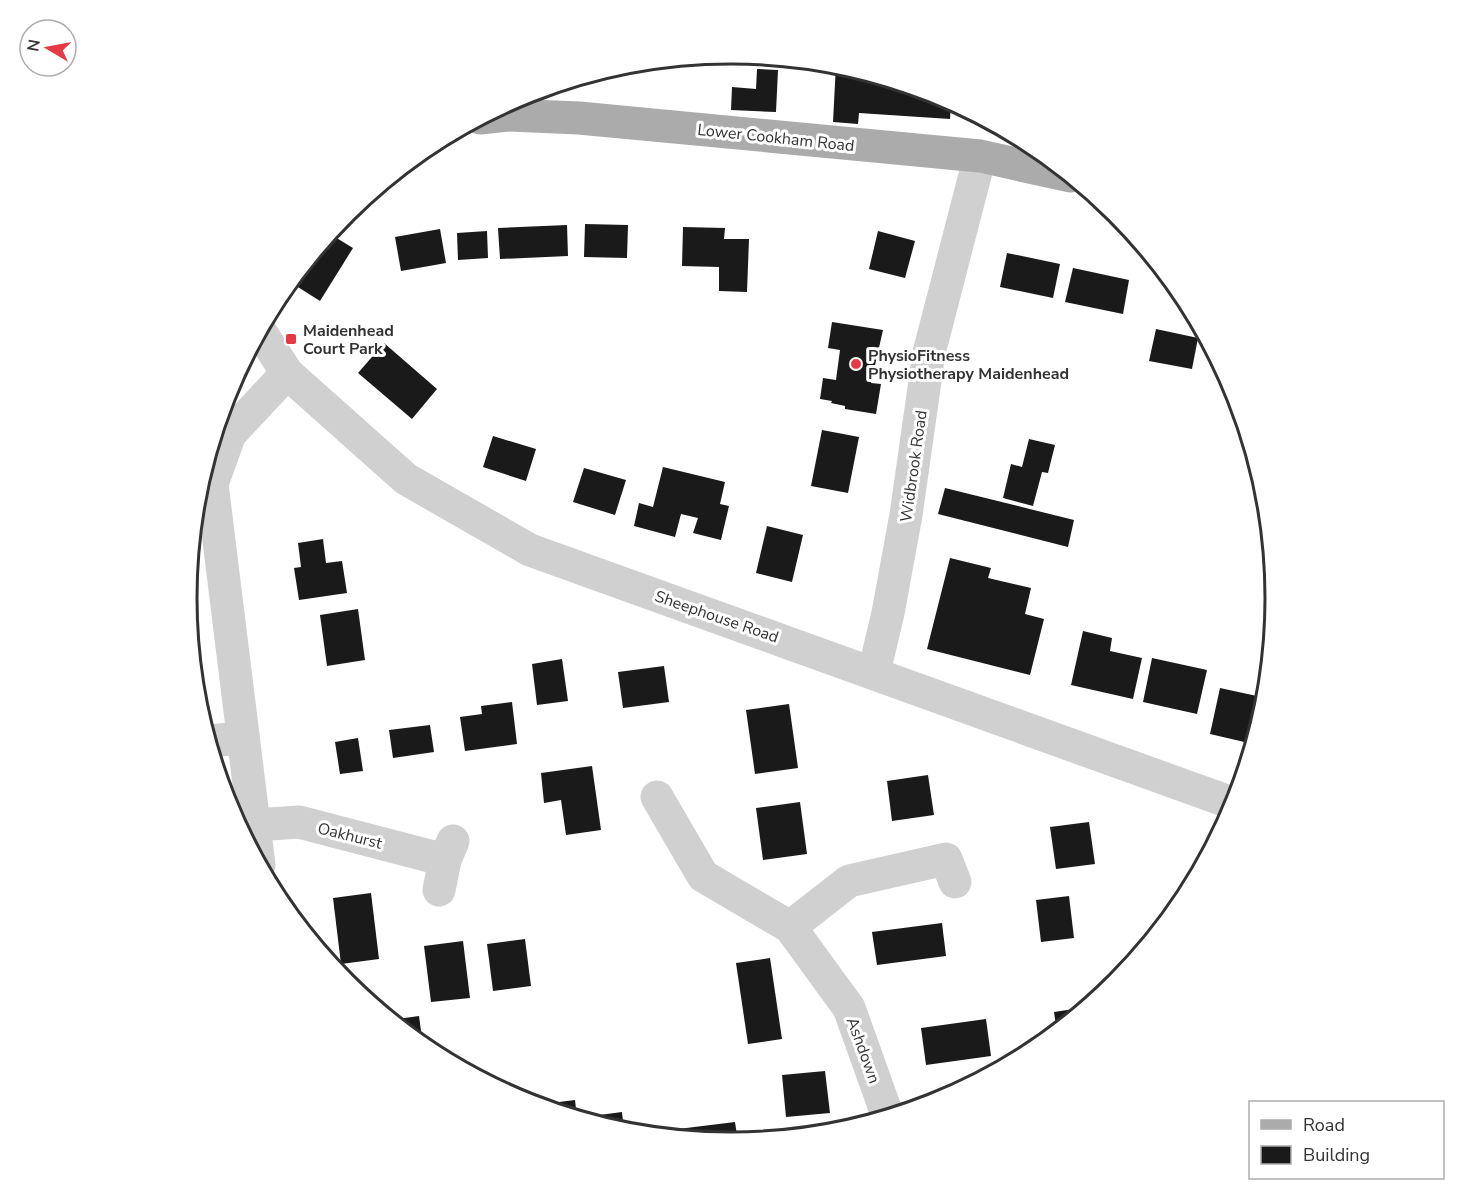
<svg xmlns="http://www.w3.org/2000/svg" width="1462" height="1197" font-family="'Nunito Sans',sans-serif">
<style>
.building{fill:#1a1a1a}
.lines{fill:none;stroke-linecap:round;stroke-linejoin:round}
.minor{stroke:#d0d0d0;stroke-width:33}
.major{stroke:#ababab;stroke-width:33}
.poi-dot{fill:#e63946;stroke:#fff;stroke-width:2}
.labels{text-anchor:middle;stroke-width:6;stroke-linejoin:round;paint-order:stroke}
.street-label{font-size:16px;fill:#333;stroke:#fff}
.poi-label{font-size:16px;font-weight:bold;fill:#333;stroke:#fff;text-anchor:start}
.rim{fill:none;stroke:#333;stroke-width:3}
</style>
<rect width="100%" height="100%" fill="#fff"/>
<g class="building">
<polygon points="836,64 940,96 951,102 950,119 859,113 858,124 833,122"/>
<polygon points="757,69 778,70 776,112 731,110 732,87 756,89"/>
<polygon points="585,224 628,225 627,258 584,257"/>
<polygon points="567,225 568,256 500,259 498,228"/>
<polygon points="683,227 725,228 724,239 749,239 747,292 719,291 719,267 682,266"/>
<polygon points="440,229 446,263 401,271 395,237"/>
<polygon points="487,231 488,258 458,260 457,233"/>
<polygon points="878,231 915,241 905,278 869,269"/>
<polygon points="330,234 353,248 320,301 290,282"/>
<polygon points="1007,253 1060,264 1053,298 1000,287"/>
<polygon points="1073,268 1129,280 1123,314 1065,302"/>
<polygon points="832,322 883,330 871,383 881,384 876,414 845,409 845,406 831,403 832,401 820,399 823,378 836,380 840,350 828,348"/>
<polygon points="1156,329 1198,338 1192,369 1149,361"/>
<polygon points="384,343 437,389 412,419 358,373"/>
<polygon points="822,430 859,437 848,493 811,486"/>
<polygon points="493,436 536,449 526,481 483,467"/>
<polygon points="1029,439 1055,445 1048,473 1042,472 1033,506 1003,498 1011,464 1022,467"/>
<polygon points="663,467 725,482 720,504 729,506 721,540 693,533 698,518 681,514 675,537 634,526 639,503 653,507"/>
<polygon points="584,468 626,480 615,515 573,502"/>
<polygon points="945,488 1074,520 1068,547 938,514"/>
<polygon points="767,526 803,535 792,582 756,573"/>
<polygon points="323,539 326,563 342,561 347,593 299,600 294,568 301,567 298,543"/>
<polygon points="950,558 991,568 988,578 1031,588 1025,614 1044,619 1030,675 927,649"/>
<polygon points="358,609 365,660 327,666 320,615"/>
<polygon points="1083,631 1112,638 1110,651 1142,658 1133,699 1071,685"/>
<polygon points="1152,658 1207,670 1197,714 1143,702"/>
<polygon points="562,659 568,701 537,705 532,664"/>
<polygon points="664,666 669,702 623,708 618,672"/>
<polygon points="1220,688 1266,698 1253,744 1210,734"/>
<polygon points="512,702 517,744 465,751 460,717 482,714 481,706"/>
<polygon points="789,704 798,768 755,774 746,710"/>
<polygon points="430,725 434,752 393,758 389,730"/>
<polygon points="358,738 363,771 340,774 335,742"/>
<polygon points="592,766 601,830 566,835 561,800 544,803 541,773"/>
<polygon points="928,775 934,815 892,821 887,781"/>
<polygon points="800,802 807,854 763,860 756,808"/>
<polygon points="1089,822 1095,864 1056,869 1050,827"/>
<polygon points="371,893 379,959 341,964 333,898"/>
<polygon points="1069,896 1074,938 1041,942 1036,900"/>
<polygon points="942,923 946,956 877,965 872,932"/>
<polygon points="525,939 531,986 493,991 487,944"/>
<polygon points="463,941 470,998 431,1002 424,946"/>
<polygon points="770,958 782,1039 748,1044 736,963"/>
<polygon points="1087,1007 1057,1032 1054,1012"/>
<polygon points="419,1016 423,1046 390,1020"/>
<polygon points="986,1019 991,1056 926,1065 921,1028"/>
<polygon points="825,1071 830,1113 786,1117 782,1075"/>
<polygon points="575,1100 577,1118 535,1105"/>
<polygon points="622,1112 624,1131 647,1129 648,1135 624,1132 592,1123 592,1116"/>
<polygon points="735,1122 738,1142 671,1137 670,1130"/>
</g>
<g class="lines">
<g class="minor">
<polyline points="260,331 287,373 406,479 530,550 1235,804"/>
<polyline points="874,672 888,613 906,515 929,353 980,156"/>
<polyline points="208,741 243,738"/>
<polyline points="657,797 703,876 790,927 849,1008 888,1117"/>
<polyline points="255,825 299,822 445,860"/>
<polyline points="259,865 212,484 230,434 287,373"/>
<polyline points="439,890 445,860 453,841"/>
<polyline points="790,927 849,881 946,859 955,882"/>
</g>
<polyline class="major" points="480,118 507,115 579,118 980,156 1070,176"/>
</g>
<g class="poi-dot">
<rect x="285" y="333" width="12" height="12" rx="3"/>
<circle cx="856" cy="364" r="6"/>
</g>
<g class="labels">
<g class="street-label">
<text transform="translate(776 137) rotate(6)" y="6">Lower Cookham Road</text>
<text transform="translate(913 466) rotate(-82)" y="6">Widbrook Road</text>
<text transform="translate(717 616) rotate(19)" y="6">Sheephouse Road</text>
<text transform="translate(350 835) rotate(14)" y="6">Oakhurst</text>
<text transform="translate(864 1050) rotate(70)" y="6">Ashdown</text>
</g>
<g class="poi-label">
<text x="303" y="336">Maidenhead<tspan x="303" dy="18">Court Park</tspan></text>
<text x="868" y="361">PhysioFitness<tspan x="868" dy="18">Physiotherapy Maidenhead</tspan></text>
</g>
</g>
<path d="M0 0H1462V1197H0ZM197 598a534 534 0 1 1 1068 0a534 534 0 1 1-1068 0Z" fill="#fff" fill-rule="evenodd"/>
<path class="rim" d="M197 598a534 534 0 1 1 1068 0a534 534 0 1 1-1068 0Z"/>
<rect x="1249" y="1101" width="195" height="78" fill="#ffffff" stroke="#adadad" stroke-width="1.5"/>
<rect x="1261" y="1120" width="30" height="9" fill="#ababab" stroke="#adadad" stroke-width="1.5"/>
<text x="1303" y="1131" font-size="18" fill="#333333">Road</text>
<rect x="1261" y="1146" width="30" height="18" fill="#1a1a1a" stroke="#adadad" stroke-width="1.5"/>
<text x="1303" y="1161" font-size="18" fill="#333333">Building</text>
<g transform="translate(48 48) rotate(280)"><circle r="28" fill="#ffffff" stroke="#adadad" stroke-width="1.5"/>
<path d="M0-4.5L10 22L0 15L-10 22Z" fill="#e63946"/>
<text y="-9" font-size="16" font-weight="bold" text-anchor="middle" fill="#333333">N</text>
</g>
</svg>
